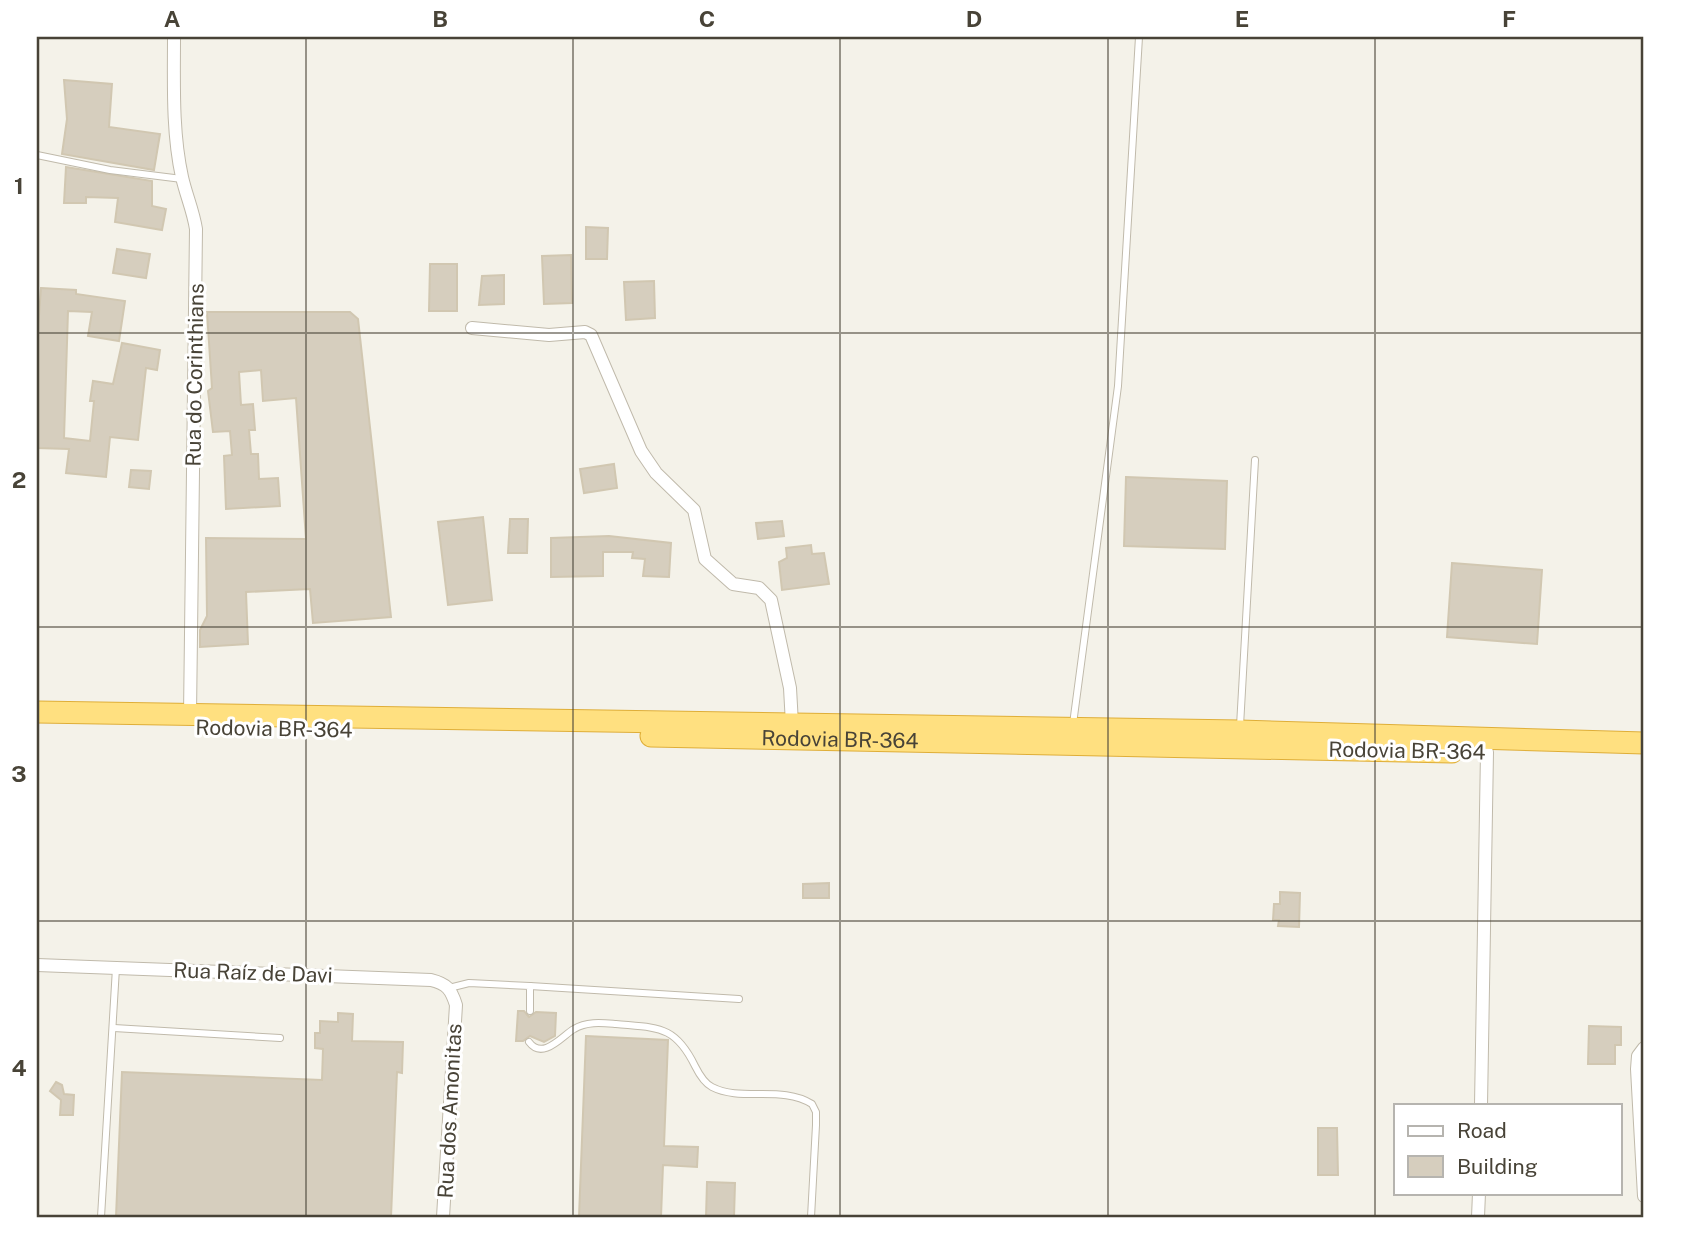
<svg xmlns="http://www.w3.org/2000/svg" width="1681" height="1254" font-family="'Public Sans',sans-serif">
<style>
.building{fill:#d6cebe;stroke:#d1c7b1;stroke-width:2}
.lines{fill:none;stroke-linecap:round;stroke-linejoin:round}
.service-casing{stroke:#c0baab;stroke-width:8}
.minor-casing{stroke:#c0baab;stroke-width:14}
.trunk-casing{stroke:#dfae38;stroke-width:23}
.service{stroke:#fff;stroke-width:6}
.minor{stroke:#fff;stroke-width:12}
.trunk{stroke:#ffe080;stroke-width:21}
.grid{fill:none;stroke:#484337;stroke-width:2;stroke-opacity:0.55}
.labels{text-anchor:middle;stroke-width:6;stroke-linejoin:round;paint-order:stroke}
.street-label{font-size:21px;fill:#484337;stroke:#fff}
.neatline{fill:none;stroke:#484337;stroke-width:2.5}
.grid-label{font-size:23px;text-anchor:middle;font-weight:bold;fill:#484337}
</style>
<rect width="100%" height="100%" fill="#f4f2e9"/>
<g class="building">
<polygon points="64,80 112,84 109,127 160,134 154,170 62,154 67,119"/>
<polygon points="66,167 152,181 152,206 166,209 162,230 115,222 118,198 86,197 86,203 64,203"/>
<polygon points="586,227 608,228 607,259 586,259"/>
<polygon points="117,249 150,254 146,278 113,273"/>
<polygon points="571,255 572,303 544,304 542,256"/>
<polygon points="430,264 457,264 457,311 429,311"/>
<polygon points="504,275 504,304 479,305 482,276"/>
<polygon points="654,281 655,318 626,320 624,282"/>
<polygon points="41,288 76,290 76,294 125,301 119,341 88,336 92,312 68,311 64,438 90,441 94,401 90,401 93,381 113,384 122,343 160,350 157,370 146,368 138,440 110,437 106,477 66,473 69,449 37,448 37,342"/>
<polygon points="207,312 350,312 358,319 391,617 313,623 310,589 246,592 248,644 200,647 200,630 207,616 206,538 306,539 296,398 263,401 261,370 239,372 241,405 253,404 255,430 249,430 251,454 258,454 259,479 278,478 280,506 226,509 224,456 232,455 230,431 213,432 208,391 212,388"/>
<polygon points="614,464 617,488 584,493 580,469"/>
<polygon points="131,470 151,471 149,489 129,487"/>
<polygon points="1126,477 1227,481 1225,549 1124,546"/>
<polygon points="483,517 492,600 448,605 438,522"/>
<polygon points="510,519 528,519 527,553 508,553"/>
<polygon points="782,521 784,536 758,539 756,523"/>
<polygon points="609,536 671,543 669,577 643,576 645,559 632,558 633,552 603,552 603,576 551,577 551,538"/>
<polygon points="811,545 812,554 824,553 829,584 782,590 779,562 787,558 786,548"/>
<polygon points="1452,563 1542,570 1537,644 1447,637"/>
<polygon points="829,883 829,898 803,898 803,884"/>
<polygon points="1280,892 1300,893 1299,927 1278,926 1279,920 1273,920 1274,904 1280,904"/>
<polygon points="518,1011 524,1011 529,1017 536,1012 556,1013 555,1036 544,1042 530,1036 523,1041 516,1041"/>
<polygon points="338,1013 353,1014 352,1041 403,1042 402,1073 397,1072 391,1217 116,1217 122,1072 322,1080 323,1049 315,1048 315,1033 320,1033 320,1021 338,1022"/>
<polygon points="1589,1026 1621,1027 1621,1045 1615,1045 1615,1064 1588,1064"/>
<polygon points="586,1036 668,1040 664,1146 698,1147 697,1167 663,1165 661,1217 579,1217"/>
<polygon points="56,1082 62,1085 64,1094 74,1095 73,1115 60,1115 61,1100 50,1091"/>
<polygon points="1318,1128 1337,1128 1338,1175 1318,1175"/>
<polygon points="707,1182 735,1183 734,1217 706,1217"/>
</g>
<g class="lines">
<defs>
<g id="service">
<polyline points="37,155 110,170 182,179"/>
<polyline points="1073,724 1118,386 1139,37"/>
<polyline points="1240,726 1255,460"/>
<polyline points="530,986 739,999"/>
<polyline points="449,988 469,983 530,986 530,1011"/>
<polyline points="114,1028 280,1038"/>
<path d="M529,1042C543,1061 563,1035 574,1029C587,1021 603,1023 616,1024C658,1028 675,1025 695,1066C699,1074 704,1083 712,1087C741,1102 782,1085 812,1104L816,1112V1125L811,1217"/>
<polyline points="101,1217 116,968"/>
</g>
<g id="minor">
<path d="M174,37C174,82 172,132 182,177C186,195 193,210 196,229L190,715"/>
<polyline points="472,328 549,335 585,332 591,335 641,451 656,473 694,510 705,559 733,584 759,588 771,600 790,688 792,724"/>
<path d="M37,965L431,980C447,984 451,989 456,1005L443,1217"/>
<polyline points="1644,1048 1638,1056 1637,1069 1644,1196"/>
<polyline points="1481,1105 1487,752"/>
<polyline points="1478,1217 1479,1193"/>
</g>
<g id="trunk">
<polyline points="37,712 1240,731 1644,743"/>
<path id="s1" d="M651,736L1452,752"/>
</g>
</defs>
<use href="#service" class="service-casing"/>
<use href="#minor" class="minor-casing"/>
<use href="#trunk" class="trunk-casing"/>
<use href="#service" class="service"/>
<use href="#minor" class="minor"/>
<use href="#trunk" class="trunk"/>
</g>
<path class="grid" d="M306,37V1217M573,37V1217M840,37V1217M1108,37V1217M1375,37V1217M37,333H1644M37,627H1644M37,921H1644"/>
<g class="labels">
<g class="street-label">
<text transform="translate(195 375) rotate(-89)" y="7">Rua do Corinthians</text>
<text transform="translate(274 729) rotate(1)" y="7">Rodovia BR-364</text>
<text dy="7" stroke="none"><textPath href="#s1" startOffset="189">Rodovia BR-364</textPath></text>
<text transform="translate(1407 751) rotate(1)" y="7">Rodovia BR-364</text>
<text transform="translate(253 973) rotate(2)" y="7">Rua Raíz de Davi</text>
<text transform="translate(450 1111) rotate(-87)" y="7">Rua dos Amonitas</text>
</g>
</g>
<rect width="1681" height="1254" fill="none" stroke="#ffffff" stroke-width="77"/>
<rect x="1394" y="1104" width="228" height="91" fill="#ffffff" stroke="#b6b4af" stroke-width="2"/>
<rect x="1408" y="1126" width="35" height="10" fill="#ffffff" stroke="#b6b4af" stroke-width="2"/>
<text x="1457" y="1138" font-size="21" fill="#484337">Road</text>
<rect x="1408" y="1156" width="35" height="21" fill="#d6cebe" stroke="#b6b4af" stroke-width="2"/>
<text x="1457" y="1174" font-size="21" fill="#484337">Building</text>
<rect x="38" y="38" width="1604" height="1178" class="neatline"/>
<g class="grid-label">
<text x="172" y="27">A</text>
<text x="440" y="27">B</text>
<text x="707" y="27">C</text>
<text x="974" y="27">D</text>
<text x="1242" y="27">E</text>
<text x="1509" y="27">F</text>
<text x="19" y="194">1</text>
<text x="19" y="488">2</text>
<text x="19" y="782">3</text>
<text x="19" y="1076">4</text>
</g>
</svg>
